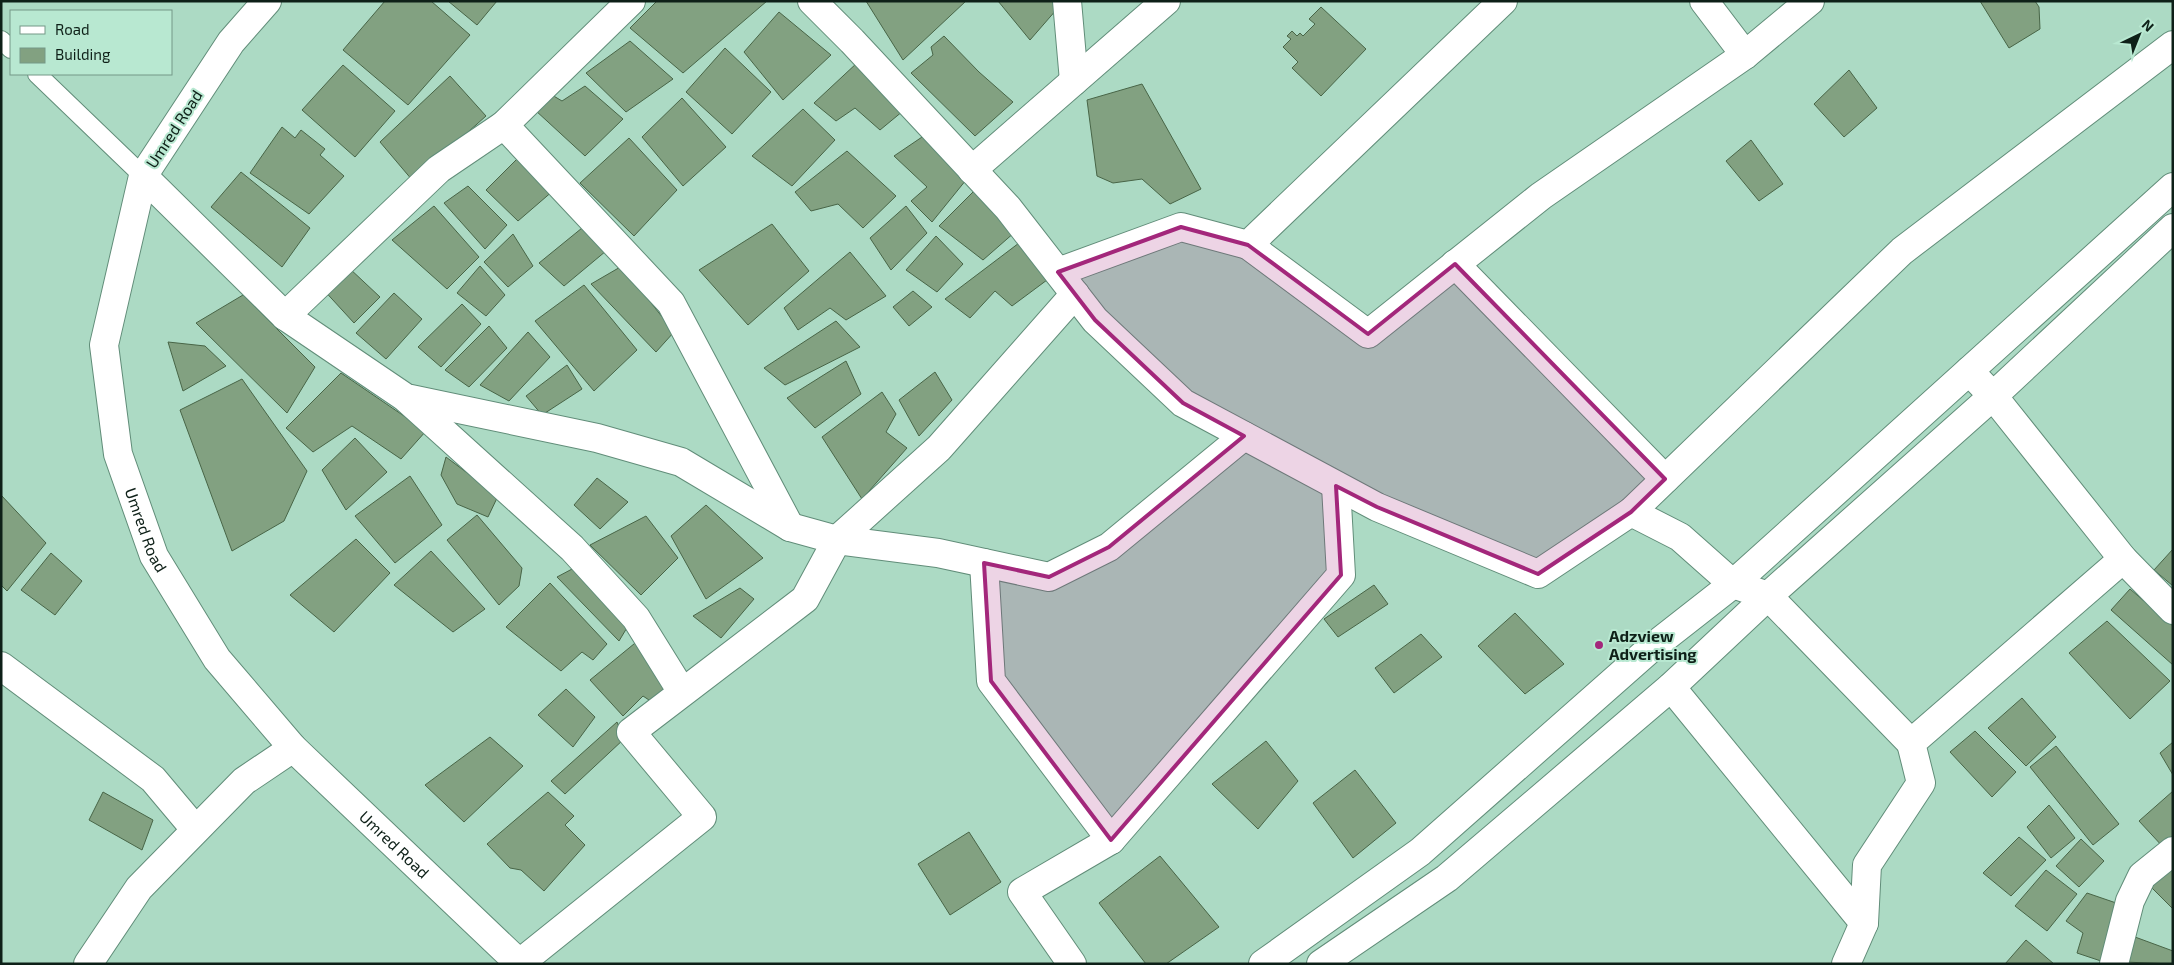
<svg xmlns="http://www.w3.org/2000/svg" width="2174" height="965" font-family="'Exo 2',sans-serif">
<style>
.building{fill:#82a181;stroke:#486547}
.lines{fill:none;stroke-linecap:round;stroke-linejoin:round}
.service-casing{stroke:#618d79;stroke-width:20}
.minor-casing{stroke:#618d79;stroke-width:30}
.tertiary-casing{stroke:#618d79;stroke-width:30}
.secondary-casing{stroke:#618d79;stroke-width:30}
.service{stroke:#fff;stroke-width:18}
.minor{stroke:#fff;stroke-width:28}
.tertiary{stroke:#fff;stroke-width:28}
.secondary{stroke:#fff;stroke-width:28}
.marked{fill:#a3277b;fill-opacity:0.2;stroke:#a3277b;stroke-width:4;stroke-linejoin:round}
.poi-dot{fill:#a3277b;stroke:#b8e8d1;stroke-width:2}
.labels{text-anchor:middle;stroke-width:4;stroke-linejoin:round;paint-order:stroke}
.street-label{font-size:16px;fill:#0e2018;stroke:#b8e8d1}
.poi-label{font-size:16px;font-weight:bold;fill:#0e2018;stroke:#b8e8d1;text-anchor:start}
</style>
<rect width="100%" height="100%" fill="#acdac4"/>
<g class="building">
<polygon points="385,1 431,1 470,35 408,105 343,50"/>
<polygon points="448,1 497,1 477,25"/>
<polygon points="657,1 767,1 683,73 630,28"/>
<polygon points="866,1 966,1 903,60"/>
<polygon points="998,1 1056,1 1057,9 1030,40"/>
<polygon points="1980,1 2035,1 2039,7 2040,29 2009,48"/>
<polygon points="1321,7 1366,49 1321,96 1292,68 1298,62 1283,47 1291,39 1287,36 1292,31 1297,36 1300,33 1303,36 1315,24 1309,19"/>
<polygon points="779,12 831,55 783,100 744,52"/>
<polygon points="944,36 979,72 1013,102 975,136 911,73 933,55 931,47"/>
<polygon points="630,41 673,79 626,112 586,73"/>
<polygon points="725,48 771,92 732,134 686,92"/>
<polygon points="858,62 903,111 880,130 855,108 836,121 814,103"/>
<polygon points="343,65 395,111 355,157 302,110"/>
<polygon points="1849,70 1877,108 1844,137 1814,104"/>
<polygon points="450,76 486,116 413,181 380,142"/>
<polygon points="1142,84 1201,189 1170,204 1142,179 1113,183 1097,176 1087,100"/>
<polygon points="585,86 623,119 585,156 535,110 552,95 562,101"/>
<polygon points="682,98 726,147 683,186 642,137"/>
<polygon points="803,109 835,140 792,186 752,156"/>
<polygon points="282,127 295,138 301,130 325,149 320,155 344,176 309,214 250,173"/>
<polygon points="925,135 966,180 932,222 911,201 927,187 894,156"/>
<polygon points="629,138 677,190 634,236 580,183"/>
<polygon points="1751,140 1783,184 1759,201 1726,161"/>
<polygon points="847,151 896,196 863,228 838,204 811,211 795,192"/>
<polygon points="520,156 554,190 518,221 486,190"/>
<polygon points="241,172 310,228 282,267 211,207"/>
<polygon points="468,186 507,225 485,249 444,203"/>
<polygon points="975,190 1015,232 983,260 939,226"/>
<polygon points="434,206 479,257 447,289 392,240"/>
<polygon points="906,206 927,233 891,270 870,238"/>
<polygon points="772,224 809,271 748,325 699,270"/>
<polygon points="582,228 606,251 564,286 539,263"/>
<polygon points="513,234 533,266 508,287 484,262"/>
<polygon points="936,236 963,264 937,292 906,270"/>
<polygon points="1023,240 1047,280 1012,306 995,291 970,318 945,299"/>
<polygon points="850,252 886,296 846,320 830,308 798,330 784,308"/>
<polygon points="480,266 505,295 486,316 457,293"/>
<polygon points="622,266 674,332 656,352 591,284"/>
<polygon points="348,267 380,297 354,323 321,287"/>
<polygon points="584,285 637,350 594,391 535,321"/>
<polygon points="913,291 932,307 909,326 893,307"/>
<polygon points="394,293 422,319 386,359 356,333"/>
<polygon points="243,295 315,367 287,413 196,323"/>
<polygon points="462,304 481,324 441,367 418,347"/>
<polygon points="836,321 860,347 785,385 764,368"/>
<polygon points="489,326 507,348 469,387 445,370"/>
<polygon points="528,332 550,357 509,401 480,385"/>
<polygon points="168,342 205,346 226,366 183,391"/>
<polygon points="846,361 861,394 815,428 787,398"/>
<polygon points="567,365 582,389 542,415 526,396"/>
<polygon points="935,372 952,400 919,436 899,400"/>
<polygon points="341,373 426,431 401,459 352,426 313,452 286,428"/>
<polygon points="242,379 307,471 284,521 232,551 180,410"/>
<polygon points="882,392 896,414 886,432 907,448 862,499 822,437"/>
<polygon points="355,438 387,472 346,510 322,470"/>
<polygon points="446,457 498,496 488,517 457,504 441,475"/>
<polygon points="410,476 442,525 395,563 355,516"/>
<polygon points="597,478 628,502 600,529 574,505"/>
<polygon points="1,495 46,543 7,591 1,585"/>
<polygon points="706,505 763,558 706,599 671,536"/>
<polygon points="477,515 522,568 519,586 499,605 447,540"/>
<polygon points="646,516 678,558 641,595 590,545"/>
<polygon points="356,539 390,573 334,632 290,595"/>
<polygon points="2173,549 2173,586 2154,570"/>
<polygon points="431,551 485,609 453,632 394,585"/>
<polygon points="51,553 82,581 55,615 21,590"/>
<polygon points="574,568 628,626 619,641 557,577"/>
<polygon points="550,583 607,644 593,660 582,652 561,671 506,627"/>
<polygon points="1374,585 1388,604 1338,637 1324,619"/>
<polygon points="740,588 754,599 721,638 693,616"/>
<polygon points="2130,589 2173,626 2173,665 2111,610"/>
<polygon points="1515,613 1564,664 1525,694 1478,646"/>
<polygon points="2107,621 2170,681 2130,719 2069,653"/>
<polygon points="1421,634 1442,657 1394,693 1375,668"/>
<polygon points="640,639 669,684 652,702 643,696 623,716 590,680"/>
<polygon points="566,689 595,717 573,747 538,715"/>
<polygon points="2022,698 2056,737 2026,766 1988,728"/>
<polygon points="617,722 624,739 565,794 551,781"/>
<polygon points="1975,731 2016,772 1992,797 1950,752"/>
<polygon points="490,737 523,766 464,822 425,785"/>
<polygon points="1266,741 1298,781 1258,829 1212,784"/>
<polygon points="2173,742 2173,775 2160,753"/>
<polygon points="2056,746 2119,824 2093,845 2030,767"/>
<polygon points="1355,770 1396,823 1353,858 1313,803"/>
<polygon points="2173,791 2173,840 2164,848 2139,821"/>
<polygon points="103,792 153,820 142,850 89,820"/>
<polygon points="548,792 574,816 565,825 585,845 544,891 521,870 510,868 487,844"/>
<polygon points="2049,805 2075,838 2051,858 2027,827"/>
<polygon points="969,832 1001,882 950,915 918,864"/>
<polygon points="2019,837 2046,860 2011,896 1983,873"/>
<polygon points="2081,839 2104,861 2079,887 2056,866"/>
<polygon points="1160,856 1219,927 1166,964 1146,964 1099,903"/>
<polygon points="2172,866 2173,867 2173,909 2151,887"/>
<polygon points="2046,870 2077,894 2047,931 2015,906"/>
<polygon points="2087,893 2122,905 2104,962 2077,953 2083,933 2066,921"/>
<polygon points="2135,937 2173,951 2173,964 2124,962"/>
<polygon points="2026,940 2054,964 2005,964"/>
</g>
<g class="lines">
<defs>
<g id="service">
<polyline points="1,40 11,49"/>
<polyline points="37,74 143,176"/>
</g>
<g id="minor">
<polyline points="812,1 852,41 1008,208 1095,320 1183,403 1377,507 1538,574 1631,512 1680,537 1733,584 1768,596 1911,743"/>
<polyline points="1067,1 1074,81"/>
<polyline points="1704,1 1745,55"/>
<polyline points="504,125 671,303 790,527"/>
<polyline points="972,170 1166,1"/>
<polyline points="143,176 285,316 406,398 597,438 681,462 790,527 837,540 938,553 1049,577 1109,547 1244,436"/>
<polyline points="1248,245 1368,334 1541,196 1745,55 1810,1"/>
<polyline points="1455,264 1665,479"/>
<polyline points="1058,272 1181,227 1248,245 1503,1"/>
<polyline points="285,316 439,169 504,125 631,1"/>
<polyline points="1969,371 1993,396 2123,559 2173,610"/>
<polyline points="407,399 572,548 636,618 682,692"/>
<polyline points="1631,512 1902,251 2173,45"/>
<polyline points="984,563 991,681 1111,840 1022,892 1072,964"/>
<polyline points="1,666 153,779 195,829"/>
<polyline points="1671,687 1864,923"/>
<polyline points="1111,840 1341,575 1336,486"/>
<polyline points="520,963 702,817 631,732 805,599 837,540 939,448 1075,294"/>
<polyline points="88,964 139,888 244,781 293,748"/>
<polyline points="1846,964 1864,923 1867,865 1921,783 1911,743 2123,559"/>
<polyline points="2114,964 2130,901 2142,876 2173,851"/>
</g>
<g id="tertiary">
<path id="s1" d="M267,1L231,42L143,176L104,345L118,454L154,556L217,659L293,748L520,964"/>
</g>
<g id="secondary">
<polyline points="1263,964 1420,852 1650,649 1733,584 2173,187"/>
<polyline points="1321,964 1447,878 1671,687 1768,596 1993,396 2173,228"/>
</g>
</defs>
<use href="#service" class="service-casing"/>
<use href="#minor" class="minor-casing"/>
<use href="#tertiary" class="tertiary-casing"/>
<use href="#secondary" class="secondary-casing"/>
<use href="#service" class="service"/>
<use href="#minor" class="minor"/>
<use href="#tertiary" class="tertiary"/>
<use href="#secondary" class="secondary"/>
</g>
<path class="marked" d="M1181,227L1248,245L1368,334L1455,264L1665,479L1631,512L1538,574L1377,507L1336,486L1341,575L1111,840L991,681L984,563L1049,577L1109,547L1244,436L1183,403L1095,320L1058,272Z"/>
<circle class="poi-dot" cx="1599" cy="645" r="5"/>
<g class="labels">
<g class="street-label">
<text transform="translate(174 129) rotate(-57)" y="6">Umred Road</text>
<text dy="6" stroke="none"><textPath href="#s1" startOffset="579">Umred Road</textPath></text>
<text dy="6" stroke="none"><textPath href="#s1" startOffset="984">Umred Road</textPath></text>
</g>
<g class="poi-label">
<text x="1609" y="642">Adzview<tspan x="1609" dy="18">Advertising</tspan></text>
</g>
</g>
<rect width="2174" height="965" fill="none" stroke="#0e2018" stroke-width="5"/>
<rect x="10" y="10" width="162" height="65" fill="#b8e8d1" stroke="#749887"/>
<rect x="20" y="26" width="25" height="8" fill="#ffffff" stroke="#749887"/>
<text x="55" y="35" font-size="15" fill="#0e2018">Road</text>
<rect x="20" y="48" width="25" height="15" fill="#82a181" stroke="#749887"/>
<text x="55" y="60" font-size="15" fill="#0e2018">Building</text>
<g transform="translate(2139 35) rotate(43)" stroke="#b8e8d1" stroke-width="4" paint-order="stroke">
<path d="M0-4L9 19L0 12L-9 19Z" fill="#0e2018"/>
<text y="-8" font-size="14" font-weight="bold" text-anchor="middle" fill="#0e2018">N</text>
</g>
</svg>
